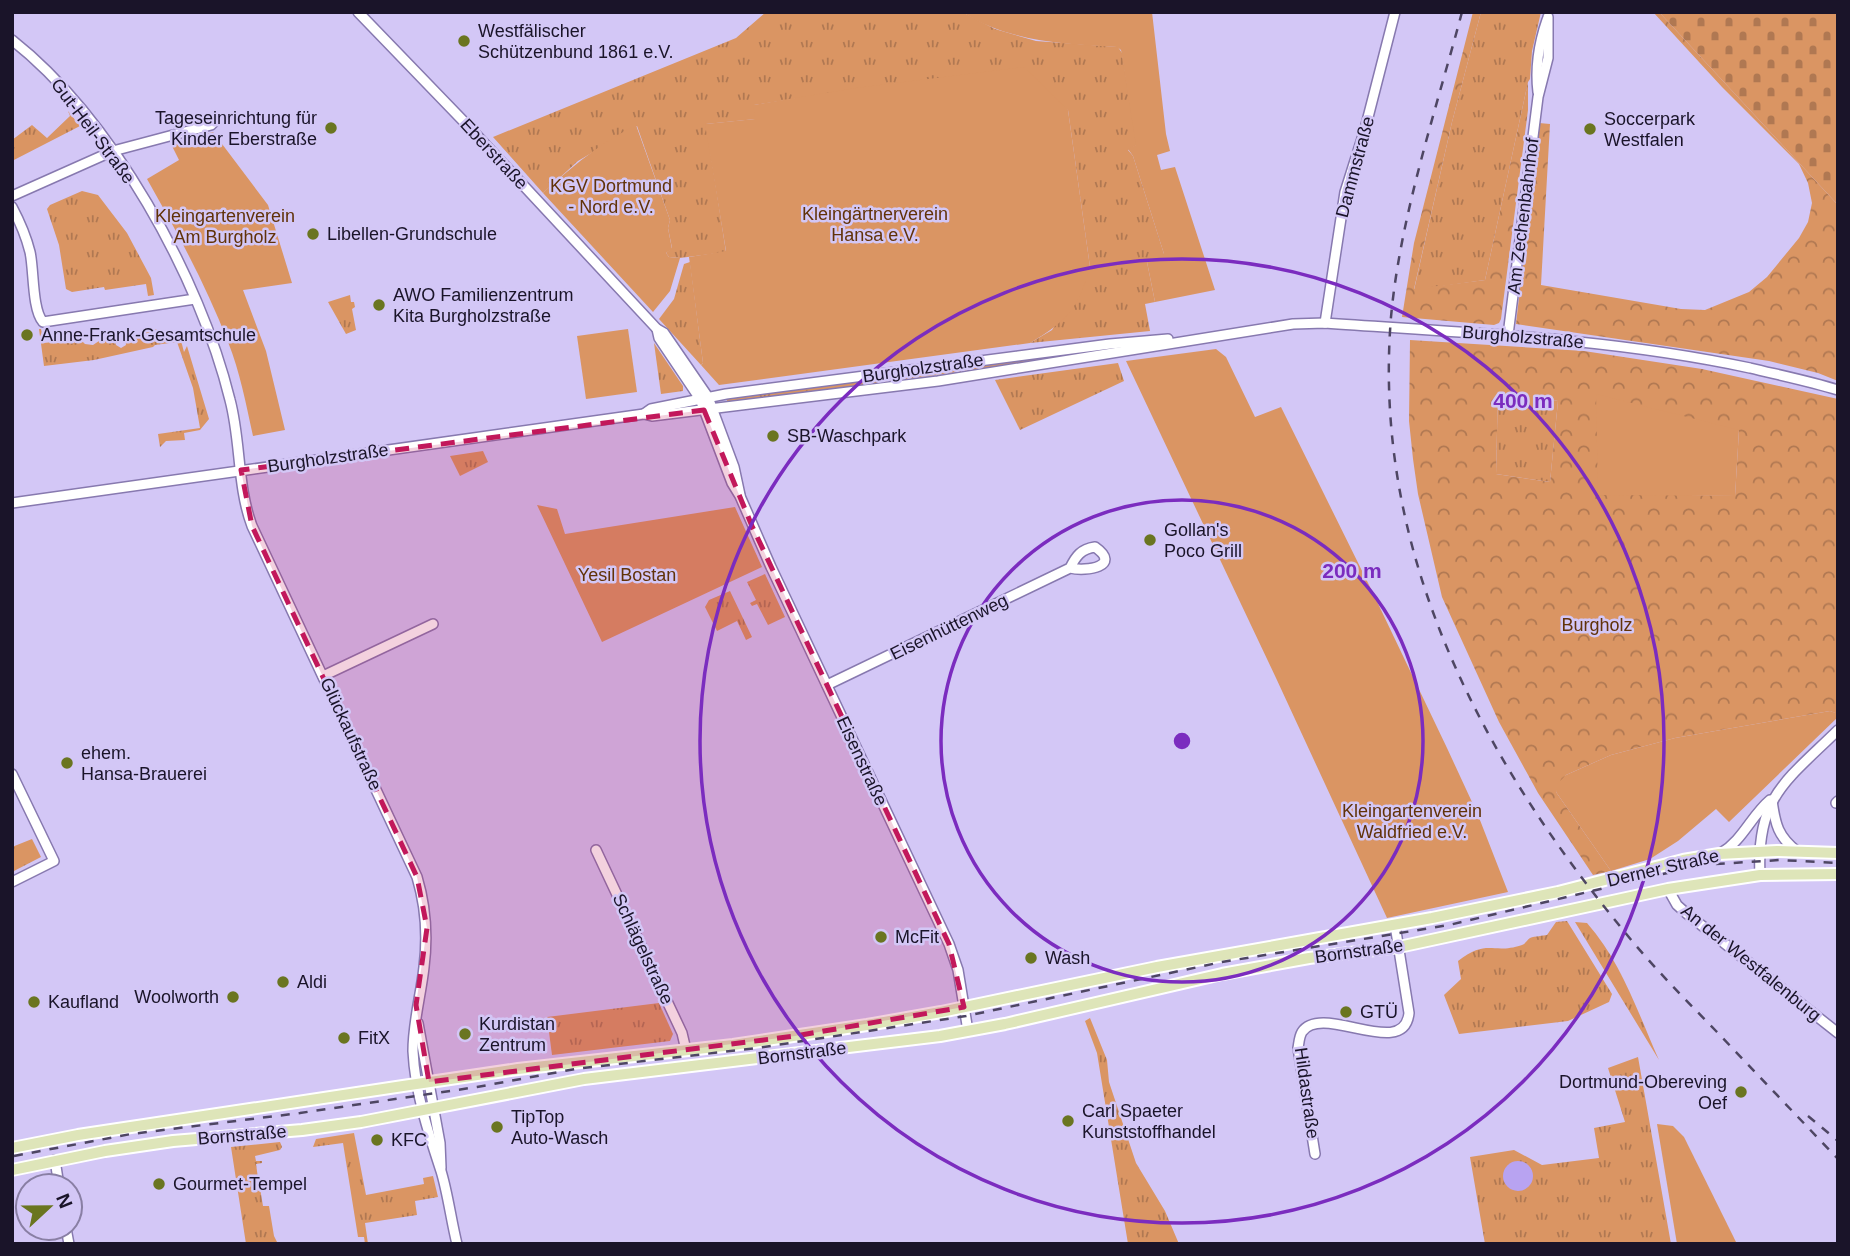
<svg xmlns="http://www.w3.org/2000/svg" width="1850" height="1256" font-family="Helvetica,sans-serif">
<style>
.grass{fill:url(#grass-tufts)}
.forest{fill:url(#forest-crowns);fill-rule:evenodd}
.cemetery{fill:url(#cemetery-stones)}
.garden{fill:#da9563}
.water{fill:#b8a3f1}
.lines{fill:none;stroke-linecap:round;stroke-linejoin:round}
.minor-casing{stroke:#8779af;stroke-width:12}
.major-casing{stroke:#fff;stroke-width:14}
.minor{stroke:#fff;stroke-width:9}
.major{stroke:#dee5b9;stroke-width:10}
.rail{stroke:#4e4663;stroke-width:2.5;stroke-dasharray:9 9;stroke-linecap:butt}
.marked{fill:#c2185b;fill-opacity:0.2;stroke:#c2185b;stroke-width:5;stroke-dasharray:14 9;stroke-linejoin:round}
.ring{fill:none;stroke:#7b2cbf;stroke-width:3.5}
.poi-dot{fill:#6a7520;stroke:#d3c7f6;stroke-width:2.5}
.labels{text-anchor:middle;stroke-width:5;stroke-linejoin:round;paint-order:stroke}
.poi-label{font-size:18px;fill:#1a1429;stroke:#d3c7f6;text-anchor:start}
.street-label{font-size:18px;fill:#1a1429;stroke:#d3c7f6}
.park-label{font-size:18px;fill:#613208;stroke:#d3c7f6}
.centre{fill:#7b2cbf;stroke:#d3c7f6;stroke-width:3.5}
.ring-label{font-size:21px;text-anchor:middle;font-weight:bold;fill:#7b2cbf;stroke:#d3c7f6;stroke-width:5;stroke-linejoin:round;paint-order:stroke}
</style>
<defs>
<pattern id="grass-tufts" width="24" height="20" patternUnits="userSpaceOnUse" patternTransform="scale(1.75)"><rect width="24" height="20" fill="#da9563"/><path d="M3 7l-1-3M5 7V3M7 7l1-3M15 17l-1-3M17 17v-4M19 17l1-3" fill="none" stroke="#b07852"/></pattern>
<pattern id="forest-crowns" width="20" height="18" patternUnits="userSpaceOnUse" patternTransform="scale(1.75)"><rect width="20" height="18" fill="#da9563"/><path d="M2 6a3 3 0 1 1 6 0M12 15a3 3 0 1 1 6 0" fill="none" stroke="#b07852"/></pattern>
<pattern id="cemetery-stones" width="16" height="16" patternUnits="userSpaceOnUse" patternTransform="scale(1.75)"><rect width="16" height="16" fill="#da9563"/><path d="M2 7V4a2 2 0 0 1 4 0v3zM10 15v-3a2 2 0 0 1 4 0v3z" fill="#b07852"/></pattern>
</defs>
<rect width="100%" height="100%" fill="#d3c7f6"/>
<g class="grass">
<polygon points="766,12 962,12 995,29 1036,41 1118,47 1122,53 1137,145 1128,150 1133,156 1164,254 1164,258 1147,262 1155,302 1145,304 1150,331 1030,343 1052,330 1090,267 1068,110 900,83 754,105 756,119 706,124 726,252 680,258 669,257 666,253 672,248 668,228 670,220 637,126 578,161 543,193 493,137 736,38"/>
<polygon points="1481,12 1541,12 1532,51 1530,79 1528,82 1485,280 1414,290 1452,122"/>
<polygon points="68,111 80,126 12,161 12,140 32,125 47,138 70,116"/>
<polygon points="82,191 98,195 127,233 151,278 154,295 148,296 146,284 105,290 104,287 72,292 66,289 59,245 47,209 50,205"/>
<polygon points="690,262 703,363 701,365 659,319 674,299 684,264"/>
<polygon points="350,295 351,302 354,302 355,307 352,309 356,330 346,334 328,302"/>
<polygon points="39,329 41,329 44,343 80,339 85,344 93,345 99,341 115,339 116,345 121,348 126,345 125,337 152,329 179,333 184,352 187,346 209,419 200,430 184,433 185,440 166,441 160,447 158,434 200,428 193,388 177,342 155,345 153,347 94,360 44,366"/>
<polygon points="654,343 683,386 683,391 661,394"/>
<polygon points="1086,350 1086,354 728,404 726,397"/>
<polygon points="1118,363 1124,381 1020,430 995,380"/>
<polygon points="1498,389 1558,401 1550,482 1496,474"/>
<polygon points="483,451 488,462 460,476 450,456"/>
<polygon points="765,574 785,617 768,625 757,604 752,606 750,603 756,600 747,582"/>
<polygon points="730,591 752,637 746,640 737,621 717,631 705,607 709,600"/>
<polygon points="32,839 41,857 12,872 12,847"/>
<path d="M1567,921L1612,994L1609,1002L1568,1021L1459,1034L1444,995L1461,979L1458,961C1488,938 1492,955 1522,945C1525,944 1527,940 1530,938C1535,936 1543,936 1547,935L1556,922Z"/>
<path d="M1575,922L1587,923C1621,961 1638,1013 1659,1060Z"/>
<polygon points="659,1003 673,1034 670,1041 552,1055 547,1017"/>
<polygon points="1090,1018 1107,1060 1109,1082 1136,1163 1165,1211 1179,1244 1128,1244 1097,1053 1085,1021"/>
<polygon points="1638,1057 1671,1244 1626,1244 1618,1242 1616,1244 1485,1244 1470,1157 1514,1150 1542,1165 1599,1158 1594,1128 1625,1122 1608,1068"/>
<polygon points="354,1133 366,1195 424,1184 423,1178 433,1176 438,1197 415,1201 417,1215 365,1223 368,1244 365,1244 364,1237 358,1237 343,1143 313,1147 316,1139"/>
<polygon points="280,1142 282,1147 280,1150 255,1156 256,1161 262,1161 262,1163 256,1164 259,1185 266,1184 266,1187 260,1188 263,1206 269,1206 274,1236 278,1244 246,1244 231,1147"/>
</g>
<g class="forest">
<polygon points="1473,12 1481,12 1452,122 1414,289 1485,280 1528,82 1528,110 1501,319 1499,323 1494,325 1402,317 1414,243"/>
<polygon points="1653,12 1659,12 1838,205 1838,381 1818,373 1769,361 1516,324 1539,123 1550,124 1541,285 1681,309 1705,310 1749,292 1767,277 1799,238 1808,222 1812,203 1808,183 1799,164 1722,87"/>
<path d="M1410,340L1584,351L1702,369L1838,399V714L1830,711L1675,738L1611,755L1566,775L1556,792L1611,871L1593,875L1538,793L1499,722L1442,597L1418,494L1413,459L1409,421ZM1498,390L1558,401L1550,482L1496,474ZM1739,430L1735,496L1601,493Z"/>
</g>
<polygon class="cemetery" points="1659,12 1838,12 1838,205"/>
<g class="garden">
<path d="M962,12H1152L1166,134L1170,151L1157,155L1161,170L1175,167L1215,290L1155,302L1147,262L1163,259L1164,254L1133,156L1128,149L1136,145L1121,50L1117,47C1062,44 1010,42 962,12Z"/>
<path d="M1024,67L1068,110L1090,267C1078,309 1067,321 1030,343L719,385L701,365L703,363L689,257L726,251L705,124L755,119L753,105L856,88Z"/>
<path d="M636,125L670,220L668,228L672,249L666,253L669,257L680,258L670,291L653,312L543,193C574,165 599,144 636,125Z"/>
<path d="M213,132L268,205L292,283L243,290L266,351L285,430L253,436C246,404 240,372 228,342C206,285 177,232 147,179L179,160L171,144Z"/>
<polygon points="628,329 637,392 586,399 577,336"/>
<polygon points="1216,349 1226,357 1255,417 1281,407 1371,589 1447,748 1478,815 1508,892 1387,918 1276,678 1126,361"/>
<polygon points="1596,394 1739,430 1735,496 1598,495"/>
<polygon points="537,505 557,509 565,534 735,507 762,567 602,642"/>
<polygon points="1830,711 1836,713 1837,718 1729,822 1716,809 1678,841 1650,859 1611,871 1556,792 1558,783 1566,775 1611,755 1675,738"/>
<polygon points="1657,1124 1673,1126 1684,1137 1737,1244 1677,1244"/>
</g>
<circle class="water" cx="1518" cy="1176" r="15"/>
<g class="lines">
<defs>
<g id="minor">
<polyline points="358,12 470,128 657,329 664,333 708,397 734,467 740,495"/>
<path d="M12,40C112,119 200,277 230,400C241,441 237,486 252,526L417,877C426,907 428,935 424,967C421,995 413,1022 413,1051C415,1092 428,1132 441,1171C448,1194 451,1220 457,1244"/>
<path d="M1538,92C1535,67 1539,43 1547,20"/>
<polyline points="12,196 113,151 211,125 217,119"/>
<path d="M12,207C20,222 26,236 30,252C34,269 32,310 43,322L195,299"/>
<polyline points="1325,323 1345,192 1365,129 1395,12"/>
<polyline points="657,329 659,338 700,399 732,483 740,496 771,567 949,944 958,970 968,1031"/>
<polyline points="1508,335 1538,97 1548,58 1548,17"/>
<polyline points="644,414 651,409 726,394 1110,344 1168,339"/>
<path d="M12,503L644,414L652,416L938,381L1293,324L1325,323C1467,333 1610,338 1750,368C1779,375 1809,381 1838,390"/>
<polyline points="323,676 433,624"/>
<path d="M827,685L1070,568C1076,556 1081,549 1095,547C1122,566 1087,572 1070,568"/>
<polyline points="12,774 54,861 12,882"/>
<path d="M1772,800C1775,824 1778,837 1798,852"/>
<polyline points="1836,803 1838,801"/>
<polyline points="596,850 682,1033 686,1050"/>
<path d="M1721,853C1743,840 1751,816 1770,800"/>
<path d="M1760,875C1756,797 1786,781 1838,730"/>
<polyline points="1668,889 1677,905 1686,913 1838,1033"/>
<polyline points="418,1023 440,1143 441,1168"/>
<path d="M1315,1154L1298,1048C1299,1043 1299,1037 1302,1032C1322,1002 1404,1061 1409,1013L1395,925"/>
<polyline points="55,1160 59,1186"/>
<polyline points="66,1228 69,1244"/>
</g>
<g id="major">
<polyline points="12,1148 78,1135 403,1086 518,1069 733,1045 867,1025 941,1012 1157,967 1432,918 1558,892 1683,860 1719,854 1777,851 1838,853"/>
<polyline points="12,1170 105,1151 173,1141 302,1130 361,1122 584,1079 940,1036 1005,1024 1222,974 1309,958 1399,947 1668,889 1760,875 1838,874"/>
</g>
</defs>
<use href="#minor" class="minor-casing"/>
<use href="#major" class="major-casing"/>
<use href="#minor" class="minor"/>
<use href="#major" class="major"/>
<g class="rail">
<path d="M1462,12C1436,110 1400,217 1391,317C1372,550 1479,755 1623,930C1652,966 1684,998 1716,1031C1757,1074 1797,1116 1838,1159"/>
<polyline points="1808,1116 1838,1141"/>
<polyline points="14,1156 131,1134 300,1113 477,1087 575,1069 757,1048 966,1016 1222,962 1449,925 1701,865 1780,860 1838,863"/>
</g>
</g>
<path class="marked" d="M704,410L752,526L949,944L964,1007L795,1036L429,1082L416,1005L427,928L417,877L252,526L241,470Z"/>
<g class="ring">
<circle cx="1182" cy="741" r="241"/>
<circle cx="1182" cy="741" r="482"/>
</g>
<g class="poi-dot">
<circle cx="464" cy="41" r="7"/>
<circle cx="331" cy="128" r="7"/>
<circle cx="1590" cy="129" r="7"/>
<circle cx="313" cy="234" r="7"/>
<circle cx="379" cy="305" r="7"/>
<circle cx="27" cy="335" r="7"/>
<circle cx="773" cy="436" r="7"/>
<circle cx="1150" cy="540" r="7"/>
<circle cx="67" cy="763" r="7"/>
<circle cx="881" cy="937" r="7"/>
<circle cx="1031" cy="958" r="7"/>
<circle cx="283" cy="982" r="7"/>
<circle cx="233" cy="997" r="7"/>
<circle cx="34" cy="1002" r="7"/>
<circle cx="1346" cy="1012" r="7"/>
<circle cx="465" cy="1034" r="7"/>
<circle cx="344" cy="1038" r="7"/>
<circle cx="1741" cy="1092" r="7"/>
<circle cx="1068" cy="1121" r="7"/>
<circle cx="497" cy="1127" r="7"/>
<circle cx="377" cy="1140" r="7"/>
<circle cx="159" cy="1184" r="7"/>
</g>
<g class="labels">
<g class="poi-label">
<text x="478" y="37">Westfälischer<tspan x="478" dy="21">Schützenbund 1861 e.V.</tspan></text>
<text x="317" y="124" text-anchor="end">Tageseinrichtung für<tspan x="317" dy="21">Kinder Eberstraße</tspan></text>
<text x="1604" y="125">Soccerpark<tspan x="1604" dy="21">Westfalen</tspan></text>
<text x="327" y="240">Libellen-Grundschule</text>
<text x="393" y="301">AWO Familienzentrum<tspan x="393" dy="21">Kita Burgholzstraße</tspan></text>
<text x="41" y="341">Anne-Frank-Gesamtschule</text>
<text x="787" y="442">SB-Waschpark</text>
<text x="1164" y="536">Gollan's<tspan x="1164" dy="21">Poco Grill</tspan></text>
<text x="81" y="759">ehem.<tspan x="81" dy="21">Hansa-Brauerei</tspan></text>
<text x="895" y="943">McFit</text>
<text x="1045" y="964">Wash</text>
<text x="297" y="988">Aldi</text>
<text x="219" y="1003" text-anchor="end">Woolworth</text>
<text x="48" y="1008">Kaufland</text>
<text x="1360" y="1018">GTÜ</text>
<text x="479" y="1030">Kurdistan<tspan x="479" dy="21">Zentrum</tspan></text>
<text x="358" y="1044">FitX</text>
<text x="1727" y="1088" text-anchor="end">Dortmund-Obereving<tspan x="1727" dy="21">Oef</tspan></text>
<text x="1082" y="1117">Carl Spaeter<tspan x="1082" dy="21">Kunststoffhandel</tspan></text>
<text x="511" y="1123">TipTop<tspan x="511" dy="21">Auto-Wasch</tspan></text>
<text x="391" y="1146">KFC</text>
<text x="173" y="1190">Gourmet-Tempel</text>
</g>
<g class="street-label">
<text transform="translate(93 131) rotate(53)" y="6">Gut-Heil-Straße</text>
<text transform="translate(494 154) rotate(47)" y="6">Eberstraße</text>
<text transform="translate(1355 167) rotate(-75)" y="6">Dammstraße</text>
<text transform="translate(1523 216) rotate(-83)" y="6">Am Zechenbahnhof</text>
<text transform="translate(1523 337) rotate(5)" y="6">Burgholzstraße</text>
<text transform="translate(923 368) rotate(-8)" y="6">Burgholzstraße</text>
<text transform="translate(328 458) rotate(-8)" y="6">Burgholzstraße</text>
<text transform="translate(949 627) rotate(-26)" y="6">Eisenhüttenweg</text>
<text transform="translate(351 734) rotate(65)" y="6">Glückaufstraße</text>
<text transform="translate(862 761) rotate(65)" y="6">Eisenstraße</text>
<text transform="translate(1663 868) rotate(-13)" y="6">Derner Straße</text>
<text transform="translate(643 949) rotate(65)" y="6">Schlägelstraße</text>
<text transform="translate(1359 951) rotate(-8)" y="6">Bornstraße</text>
<text transform="translate(1751 963) rotate(39)" y="6">An der Westfalenburg</text>
<text transform="translate(802 1053) rotate(-7)" y="6">Bornstraße</text>
<text transform="translate(1307 1093) rotate(82)" y="6">Hildastraße</text>
<text transform="translate(242 1135) rotate(-5)" y="6">Bornstraße</text>
</g>
<g class="park-label">
<text x="611" y="192">KGV Dortmund<tspan x="611" dy="21">- Nord e.V.</tspan></text>
<text x="875" y="220">Kleingärtnerverein<tspan x="875" dy="21">Hansa e.V.</tspan></text>
<text x="225" y="222">Kleingartenverein<tspan x="225" dy="21">Am Burgholz</tspan></text>
<text x="627" y="581">Yesil Bostan</text>
<text x="1597" y="631">Burgholz</text>
<text x="1412" y="817">Kleingartenverein<tspan x="1412" dy="21">Waldfried e.V.</tspan></text>
</g>
</g>
<circle cx="1182" cy="741" r="10" class="centre"/>
<g class="ring-label">
<text x="1523" y="408">400 m</text>
<text x="1352" y="578">200 m</text>
</g>
<rect width="1850" height="1256" fill="none" stroke="#1a1429" stroke-width="28"/>
<g transform="translate(49 1207) rotate(68)"><circle r="33" fill="#d3c7f6" stroke="#897fa4" stroke-width="2"/>
<path d="M0-5L12 26L0 18L-12 26Z" fill="#6a7520"/>
<text y="-10" font-size="19" font-weight="bold" text-anchor="middle" fill="#1a1429">N</text>
</g>
</svg>
